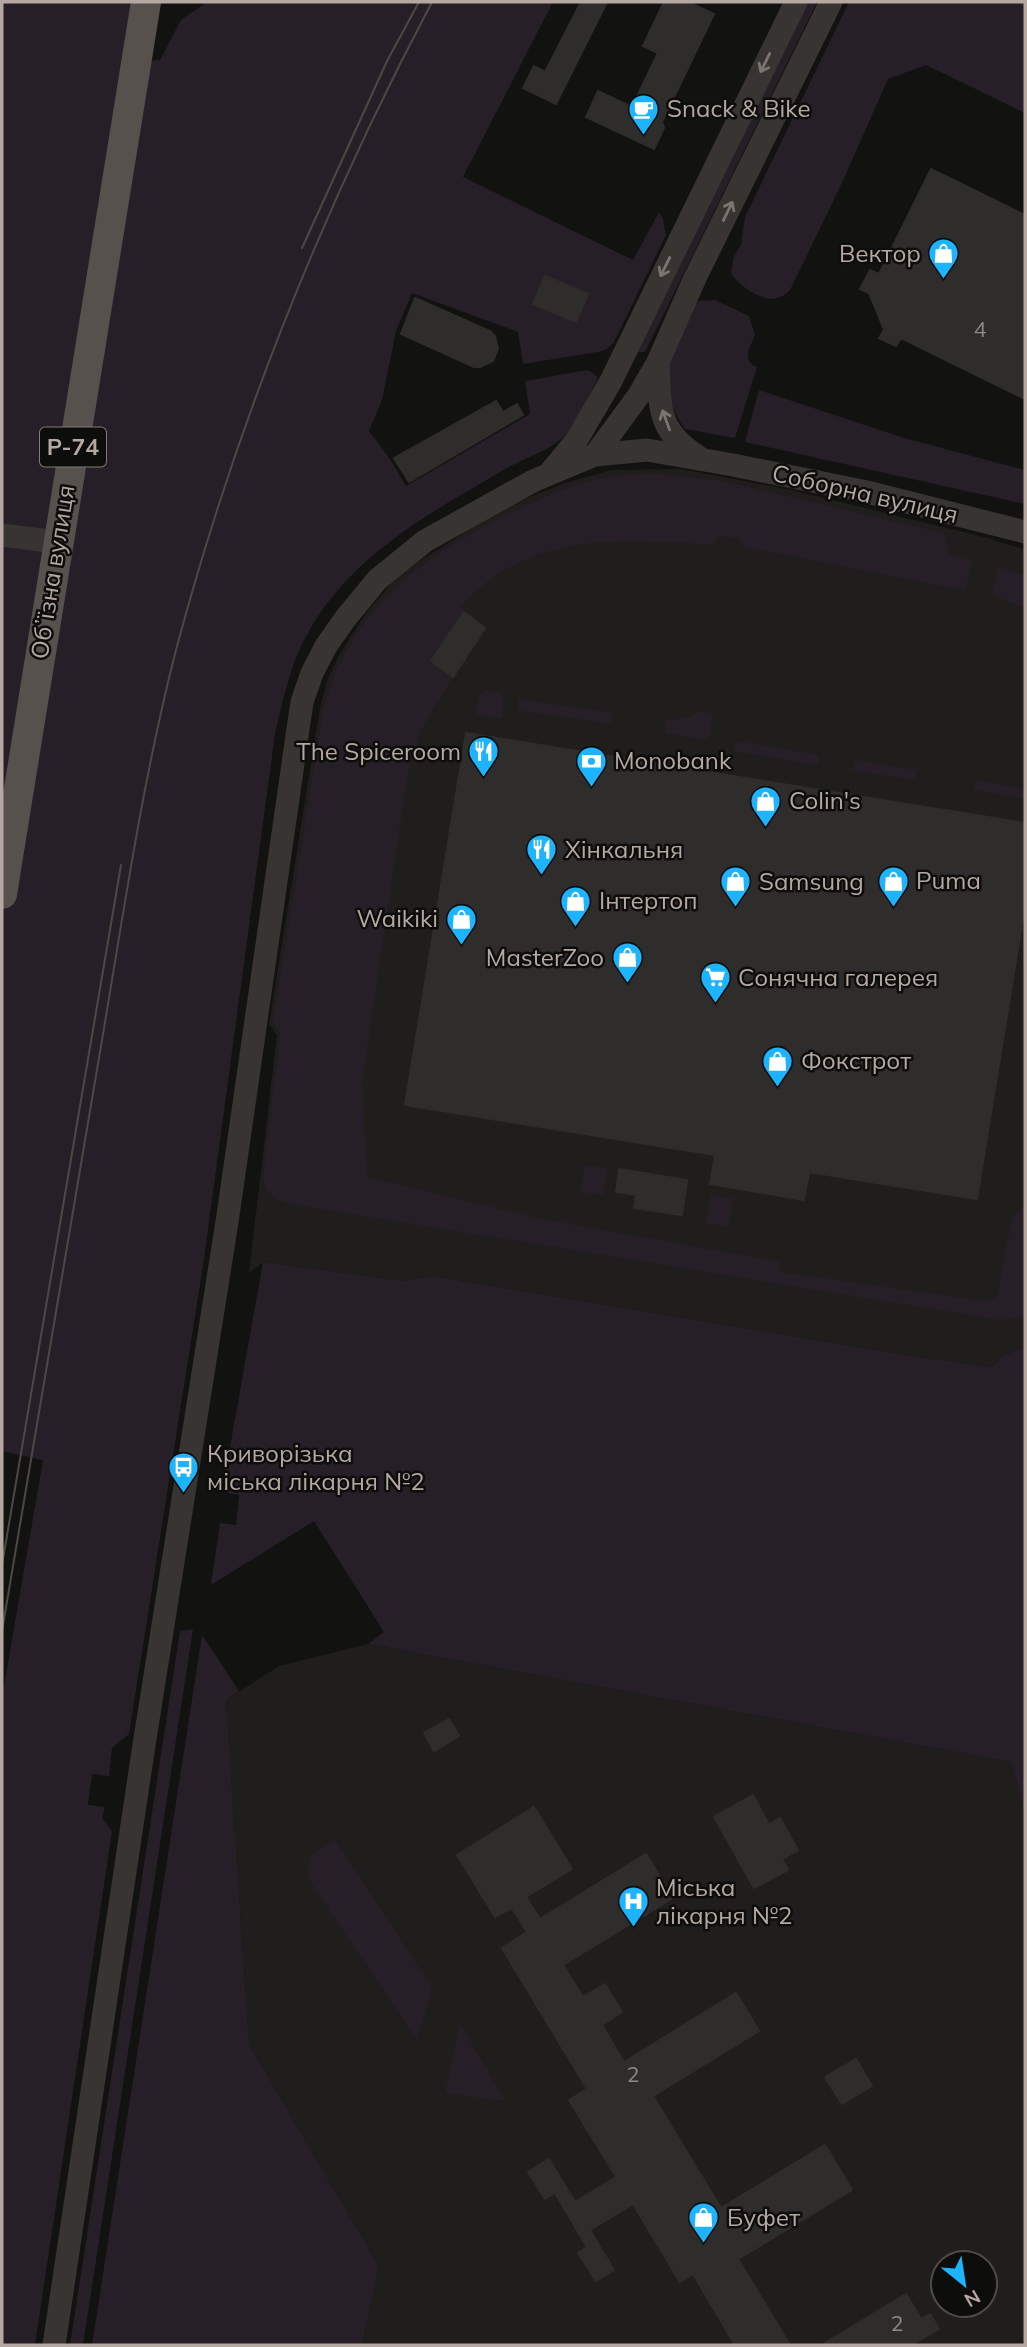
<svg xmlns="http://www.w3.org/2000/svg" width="1027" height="2347" font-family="Mulish,sans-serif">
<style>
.built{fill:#1f1e1d;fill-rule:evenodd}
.green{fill:#261f28}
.building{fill:#2f2d2b;stroke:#2e2d2a;stroke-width:2}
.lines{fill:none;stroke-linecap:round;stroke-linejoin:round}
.minor{stroke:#373431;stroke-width:23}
.major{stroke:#57514d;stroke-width:30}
.tram{stroke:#4d4844;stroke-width:2}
.oneway{stroke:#7c746f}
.labels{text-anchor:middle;stroke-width:5;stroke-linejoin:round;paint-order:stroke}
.number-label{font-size:21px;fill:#938984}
.shield{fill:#0d0d0c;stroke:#827a74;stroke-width:2}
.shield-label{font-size:23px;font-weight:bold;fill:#b4a8a1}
.poi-label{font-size:24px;fill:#b4a8a1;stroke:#0d0d0c;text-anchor:start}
.street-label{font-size:24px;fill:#b4a8a1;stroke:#0d0d0c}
</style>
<rect width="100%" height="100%" fill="#121211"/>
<g class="built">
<polygon points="681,469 791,490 988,538 1025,550 1025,1346 1000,1358 992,1367 898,1354 434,1276 404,1281 263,1262 249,1273 277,1035 269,1024 320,708 327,681 339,655 366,613 392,583 418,562 483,521 527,498 568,482 612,470"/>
<path d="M368,1644L1011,1762L1025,1814V2345H362L379,2266L249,2044L226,1700L279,1666ZM943,2263H985V2305H943Z"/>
</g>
<g class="green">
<path d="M2,2H146L136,62L160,60L181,20L207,2H553L463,177L633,260L659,212L663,219L666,235L614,342L607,349L598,352L523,364L518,332L412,293L396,331L382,400L369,431L390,459L406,486L530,414L525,381L588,370L597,376V380C588,397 580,417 569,431C554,449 534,454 515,464C501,471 487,480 473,488C409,525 345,566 308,633C290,664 283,701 275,734L204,1259L129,1734L112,1748L109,1776L92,1774L88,1805L105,1807L102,1818L112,1831L35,2345H2V1698L43,1460L2,1451Z"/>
<polygon points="807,2 817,2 645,352 638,352 638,348"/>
<path d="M849,2H1025V113L926,65L888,79L841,185L790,290C787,293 784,296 780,297C763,304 740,286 731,274L734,256L741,245L745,217Z"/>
<path d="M715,300L749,316L755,335C750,347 741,361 757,367L735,438L685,429C673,413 663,385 668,365C672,346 684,326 692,307L699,301Z"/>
<polygon points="759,390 904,438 1025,470 1025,504 745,442"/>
<path d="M657,474L722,481L943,533L950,555L972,561L966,587L963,590L742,546L740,538L718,536L716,542L712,544C638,542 574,532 506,569C489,578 474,594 459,606L464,611L430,661L452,678L422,728L408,771L362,1082L367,1177L537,1218L780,1262L779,1272L984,1301L997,1298L1012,1217L1025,1206V1316L1001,1320L286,1203C273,1198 266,1192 263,1178L280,1033L273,1021L324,707C351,609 421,557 509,514C542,498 577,481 614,476C628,474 643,475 657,474Z"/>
<polygon points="998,567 1025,575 1025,608 992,595"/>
<polygon points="487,690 498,692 503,697 502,718 476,715 479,696"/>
<polygon points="519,699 613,713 611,724 517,710"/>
<polygon points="700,711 713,714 709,740 665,733 666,721 688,717"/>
<polygon points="736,741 819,755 818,765 734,751"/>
<polygon points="855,760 916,770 914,780 853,770"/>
<polygon points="976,780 1025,789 1025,799 974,790"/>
<polygon points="585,1165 607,1168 603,1195 581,1192"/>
<polygon points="711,1195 733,1199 728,1227 706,1223"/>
<polygon points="263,1262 404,1281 434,1276 898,1354 992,1367 1000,1358 1025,1346 1025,1814 1011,1762 368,1644 384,1632 314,1521 211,1585 220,1523 236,1525 239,1495 222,1492"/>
<polygon points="193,1629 83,2345 70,2345 180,1631"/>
<polygon points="202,1635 239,1691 226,1700 249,2044 379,2266 362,2345 92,2345"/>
<path d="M336,1841L432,1988L417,2040L310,1881C304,1854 314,1851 336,1841Z"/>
<polygon points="460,2024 505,2101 445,2093"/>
</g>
<g class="building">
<polygon points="581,2 607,2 556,104 523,88 534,66 545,72"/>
<polygon points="664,2 688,2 714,14 662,122 664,128 654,149 586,117 598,91 632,107 658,53 643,46"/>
<polygon points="931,169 1025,215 1025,399 901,338 896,346 879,338 884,330 875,307 869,293 860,289 870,270 879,274"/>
<polygon points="545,276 588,294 576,322 533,304"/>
<polygon points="415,298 490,331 495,336 498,349 493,361 480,367 474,367 401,334"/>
<polygon points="496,401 503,412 517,404 523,415 409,482 394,458"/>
<polygon points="464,612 485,628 453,677 431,661"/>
<polygon points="466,733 1025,823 1025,905 977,1199 809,1172 804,1200 710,1184 715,1155 405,1105"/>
<polygon points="619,1169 687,1180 682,1215 634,1208 636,1195 616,1192"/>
<polygon points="449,1719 459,1736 434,1751 424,1733"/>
<polygon points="753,1795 769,1825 780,1818 798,1850 782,1859 788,1870 754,1888 714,1817"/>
<polygon points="534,1807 572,1869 526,1897 540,1919 646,1854 673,1898 563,1965 583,1997 605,1984 622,2012 602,2025 624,2062 736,1993 759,2031 653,2096 721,2208 825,2145 852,2190 738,2259 790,2345 735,2345 693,2274 680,2282 633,2204 590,2230 614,2270 596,2281 578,2253 587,2247 555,2193 545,2199 528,2172 549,2159 575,2202 616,2177 569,2100 587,2089 502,1948 527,1932 512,1908 495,1917 457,1855"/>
<polygon points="856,2059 872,2086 842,2104 825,2077"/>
<polygon points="906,2294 921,2319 930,2314 939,2329 911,2345 822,2345"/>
</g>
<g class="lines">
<g class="minor">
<path d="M658,362C660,409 657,431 700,458"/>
<polyline points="595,455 639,395 658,362 695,278 831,2"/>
<polyline points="552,470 576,441 611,381 796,2"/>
<polyline points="2,535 57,542"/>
<polyline points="54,2345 144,1745 227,1222 297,736 302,702 312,673 326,646 345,619 377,580 425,541 533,481 595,455 647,450 733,465 867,492 1025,532"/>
</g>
<polyline class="major" points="2,894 146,2"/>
<g class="tram">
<polyline points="302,248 387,61 419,2"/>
<polyline points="2,1565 121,865"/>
<path d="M2,1631C34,1438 67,1245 100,1052C123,917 142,782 176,650C236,425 323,208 432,2"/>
</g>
</g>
<defs><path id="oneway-shaft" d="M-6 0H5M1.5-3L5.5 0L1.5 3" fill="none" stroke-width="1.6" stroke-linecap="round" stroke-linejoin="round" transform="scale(1.75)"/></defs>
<g class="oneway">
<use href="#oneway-shaft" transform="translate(765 63) rotate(116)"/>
<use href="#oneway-shaft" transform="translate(728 211) rotate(-64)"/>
<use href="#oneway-shaft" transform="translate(665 267) rotate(116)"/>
<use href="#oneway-shaft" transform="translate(666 420) rotate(-110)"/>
</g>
<defs>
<symbol id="cafe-pin" viewBox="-11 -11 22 30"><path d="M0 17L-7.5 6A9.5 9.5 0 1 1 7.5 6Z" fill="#1db3fd" stroke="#0d0d0c"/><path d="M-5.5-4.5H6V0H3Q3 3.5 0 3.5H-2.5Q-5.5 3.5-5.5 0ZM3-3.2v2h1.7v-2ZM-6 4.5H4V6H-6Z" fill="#fff"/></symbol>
<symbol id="shop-pin" viewBox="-11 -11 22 30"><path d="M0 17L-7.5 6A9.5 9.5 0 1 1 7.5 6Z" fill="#1db3fd" stroke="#0d0d0c"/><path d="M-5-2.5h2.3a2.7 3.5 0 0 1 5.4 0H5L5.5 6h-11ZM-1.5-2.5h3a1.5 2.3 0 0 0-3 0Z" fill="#fff"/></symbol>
<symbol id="restaurant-pin" viewBox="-11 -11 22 30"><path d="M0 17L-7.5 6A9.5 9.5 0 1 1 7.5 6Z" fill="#1db3fd" stroke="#0d0d0c"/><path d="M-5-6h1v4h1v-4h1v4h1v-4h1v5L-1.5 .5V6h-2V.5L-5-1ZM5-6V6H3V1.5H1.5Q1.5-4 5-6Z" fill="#fff"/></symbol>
<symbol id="bank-pin" viewBox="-11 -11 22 30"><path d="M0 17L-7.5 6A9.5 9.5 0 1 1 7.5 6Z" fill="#1db3fd" stroke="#0d0d0c"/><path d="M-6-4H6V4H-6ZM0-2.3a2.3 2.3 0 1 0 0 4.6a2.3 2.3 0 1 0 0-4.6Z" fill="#fff"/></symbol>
<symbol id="supermarket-pin" viewBox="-11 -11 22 30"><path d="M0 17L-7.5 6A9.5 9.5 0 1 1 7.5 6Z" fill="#1db3fd" stroke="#0d0d0c"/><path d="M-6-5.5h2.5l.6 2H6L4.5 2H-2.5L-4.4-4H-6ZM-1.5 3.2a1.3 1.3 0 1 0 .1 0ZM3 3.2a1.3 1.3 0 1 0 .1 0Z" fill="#fff"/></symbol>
<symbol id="bus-pin" viewBox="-11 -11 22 30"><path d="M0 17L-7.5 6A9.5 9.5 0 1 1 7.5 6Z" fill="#1db3fd" stroke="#0d0d0c"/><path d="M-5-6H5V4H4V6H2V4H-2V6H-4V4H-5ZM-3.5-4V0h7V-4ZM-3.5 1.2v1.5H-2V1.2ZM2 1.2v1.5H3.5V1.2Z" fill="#fff"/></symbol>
<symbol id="hospital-pin" viewBox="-11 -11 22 30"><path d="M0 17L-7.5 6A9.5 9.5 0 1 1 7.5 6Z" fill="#1db3fd" stroke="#0d0d0c"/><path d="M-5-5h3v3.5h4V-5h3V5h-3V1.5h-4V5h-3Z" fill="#fff"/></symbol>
</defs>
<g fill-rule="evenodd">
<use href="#cafe-pin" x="626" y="92" width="35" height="47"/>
<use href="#shop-pin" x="926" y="236" width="35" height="47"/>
<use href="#restaurant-pin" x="466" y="734" width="35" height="47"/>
<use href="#bank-pin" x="574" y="744" width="35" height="47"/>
<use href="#shop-pin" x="748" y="784" width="35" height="47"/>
<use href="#restaurant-pin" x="524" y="832" width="35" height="47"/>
<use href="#shop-pin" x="876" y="864" width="35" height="47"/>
<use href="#shop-pin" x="718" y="864" width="35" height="47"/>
<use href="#shop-pin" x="558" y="884" width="35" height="47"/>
<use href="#shop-pin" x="444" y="902" width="35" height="47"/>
<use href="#shop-pin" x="610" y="940" width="35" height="47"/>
<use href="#supermarket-pin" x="698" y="960" width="35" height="47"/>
<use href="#shop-pin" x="760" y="1044" width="35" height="47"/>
<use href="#bus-pin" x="166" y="1450" width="35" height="47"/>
<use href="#hospital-pin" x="616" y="1884" width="35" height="47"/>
<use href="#shop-pin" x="686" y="2200" width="35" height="47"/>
</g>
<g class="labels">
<g class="number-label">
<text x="980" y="337">4</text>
<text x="633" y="2082">2</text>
<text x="897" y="2331">2</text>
</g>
<rect class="shield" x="40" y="427.5" width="66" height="39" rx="5"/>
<g class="shield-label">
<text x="73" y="455">Р-74</text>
</g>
<g class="poi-label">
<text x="667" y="117">Snack &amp; Bike</text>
<text x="921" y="262" text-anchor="end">Вектор</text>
<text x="461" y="760" text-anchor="end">The Spiceroom</text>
<text x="614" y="769">Monobank</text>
<text x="789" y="809">Colin's</text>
<text x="565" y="858">Хінкальня</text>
<text x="916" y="889">Puma</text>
<text x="759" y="890">Samsung</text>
<text x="599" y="909">Інтертоп</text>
<text x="438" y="927" text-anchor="end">Waikiki</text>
<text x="604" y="966" text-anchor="end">MasterZoo</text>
<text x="738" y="986">Сонячна галерея</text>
<text x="801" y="1069">Фокстрот</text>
<text x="207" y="1462">Криворізька<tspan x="207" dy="28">міська лікарня №2</tspan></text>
<text x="656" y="1896">Міська<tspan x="656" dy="28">лікарня №2</tspan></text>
<text x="727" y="2226">Буфет</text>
</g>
<g class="street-label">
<text transform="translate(865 494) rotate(13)" y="8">Соборна вулиця</text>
<text transform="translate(53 572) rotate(-81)" y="8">Обʼїзна вулиця</text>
</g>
</g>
<rect width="1027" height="2347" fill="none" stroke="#b4a8a1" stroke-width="7"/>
<g transform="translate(964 2284) rotate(150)"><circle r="33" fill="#0d0d0c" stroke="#504b48" stroke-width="2"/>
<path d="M0-5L12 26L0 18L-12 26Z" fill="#1db3fd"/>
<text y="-10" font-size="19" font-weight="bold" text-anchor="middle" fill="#b4a8a1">N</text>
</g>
</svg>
